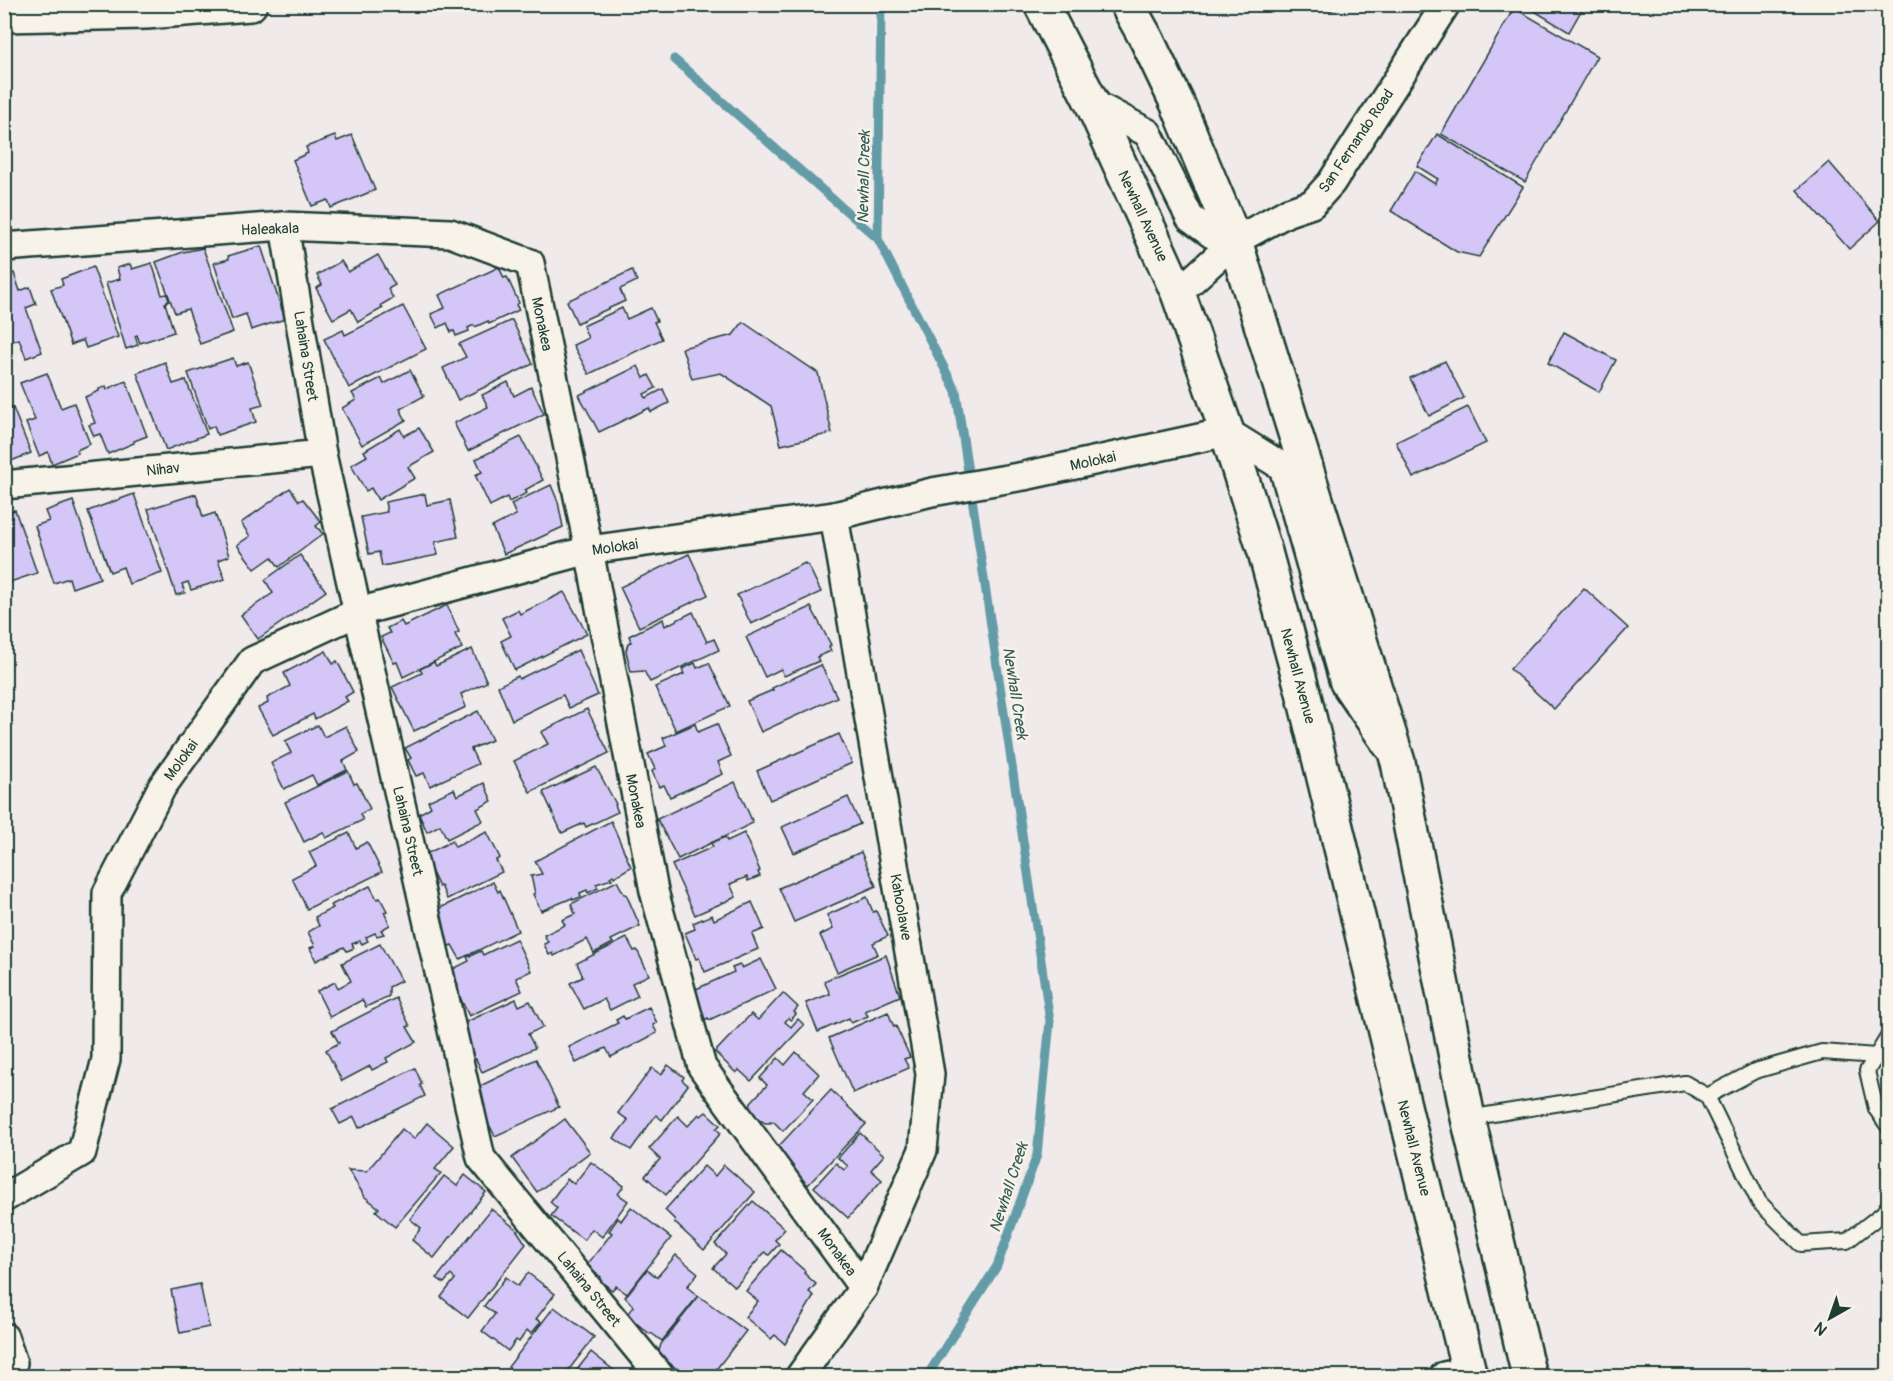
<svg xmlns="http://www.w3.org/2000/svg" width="1893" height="1381" font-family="Pangolin,sans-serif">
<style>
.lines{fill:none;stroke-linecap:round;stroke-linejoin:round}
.stream{stroke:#639ba7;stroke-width:9}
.building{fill:#d5c6f8;stroke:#1f3d34;stroke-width:1.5}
.lane-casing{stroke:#1f3d34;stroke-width:18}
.street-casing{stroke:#1f3d34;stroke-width:32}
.primary-casing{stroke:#1f3d34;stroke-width:38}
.lane{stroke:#f7f3e8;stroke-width:14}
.street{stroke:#f7f3e8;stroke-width:27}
.primary{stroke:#f7f3e8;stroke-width:33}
.labels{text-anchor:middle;stroke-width:5;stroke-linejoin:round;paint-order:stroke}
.street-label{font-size:15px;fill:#1f3d34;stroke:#f7f3e8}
.water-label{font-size:16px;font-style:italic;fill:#365c5a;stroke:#f7f3e8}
</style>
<rect width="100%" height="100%" fill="#f0eaeb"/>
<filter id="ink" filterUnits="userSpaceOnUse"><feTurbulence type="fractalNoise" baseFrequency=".0167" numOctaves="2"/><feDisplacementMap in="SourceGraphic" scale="12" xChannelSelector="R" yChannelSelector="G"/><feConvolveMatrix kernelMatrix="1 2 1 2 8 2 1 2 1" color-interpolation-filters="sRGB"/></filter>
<g filter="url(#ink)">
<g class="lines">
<g class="stream">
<polyline points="881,4 878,239 956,391 1050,1021 1037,1155 997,1266 927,1376"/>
<polyline points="674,59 878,239"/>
</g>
</g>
<g class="building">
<polygon points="1312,4 1326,4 1315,10"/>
<polygon points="1326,4 1342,4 1330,11"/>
<polygon points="1523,4 1574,4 1582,9 1569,32"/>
<polygon points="1514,8 1597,56 1525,182 1441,134"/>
<polygon points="1437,134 1523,187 1479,257 1457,252 1391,211 1415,171 1435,184 1438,179 1417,166"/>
<polygon points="352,135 375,190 331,208 328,200 312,206 293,160 308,153 306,147 335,136 337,141"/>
<polygon points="1829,162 1880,221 1849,249 1797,190"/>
<polygon points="261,246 285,319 251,330 246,314 232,319 214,263 229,259 228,256"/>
<polygon points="203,248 233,332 200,344 188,309 175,313 156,262 183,252"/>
<polygon points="378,255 395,285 388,289 393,298 381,305 383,308 358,322 351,309 333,319 316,288 322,285 317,275 341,261 348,272"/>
<polygon points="152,263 162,295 167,294 169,301 165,303 174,332 140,343 137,335 135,336 138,345 126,349 106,283 120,279 117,268 130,264 132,269"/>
<polygon points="93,267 118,337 86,348 83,340 71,345 51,289 63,285 61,279"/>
<polygon points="499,267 504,278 507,277 519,303 516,305 519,310 489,324 488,321 475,327 474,325 468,328 469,331 456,336 454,331 451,332 447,323 438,328 431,314 445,308 439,295"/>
<polygon points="632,270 637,281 620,289 625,301 577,323 567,301"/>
<polygon points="14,273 20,291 30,287 36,304 26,308 42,352 26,358 19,339 4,344 4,276"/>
<polygon points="403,306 426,349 349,388 324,339 343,330 345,335"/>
<polygon points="622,308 627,319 651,308 657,321 654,322 662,339 589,374 573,345 588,338 583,326"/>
<polygon points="512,320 533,364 458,400 443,368 466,357 459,344"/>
<polygon points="743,322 818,373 832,433 781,445 771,406 721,373 692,379 682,348 733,335"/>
<polygon points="1564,332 1616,360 1599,392 1548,363"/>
<polygon points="233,358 236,366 248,362 263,405 252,408 256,422 217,435 214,426 208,429 188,373"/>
<polygon points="1445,361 1464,398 1429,416 1410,378"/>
<polygon points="165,362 173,384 186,380 207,434 166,450 137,373"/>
<polygon points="638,366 644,378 649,375 656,388 644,394 646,398 663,389 669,403 651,412 649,408 599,432 579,395"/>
<polygon points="410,370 424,396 400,409 406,420 362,445 342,408 356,400 352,393 381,378 384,384"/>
<polygon points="47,373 61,408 74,403 90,444 77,450 78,453 52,464 48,452 39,456 26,423 35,420 20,383"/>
<polygon points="126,381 147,436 134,441 134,443 108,454 100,434 94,436 89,425 95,423 85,397 99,391 99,389 106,386 107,389"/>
<polygon points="508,382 514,396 531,387 544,414 468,451 454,423 488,407 482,395"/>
<polygon points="1468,407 1486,443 1413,478 1396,442"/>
<polygon points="13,408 31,453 4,464 4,411"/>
<polygon points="419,428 434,452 408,467 415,478 378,500 371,488 366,491 351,465 367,456 364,451 400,429 404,436"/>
<polygon points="521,437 543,480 525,490 527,493 509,502 507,497 490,506 475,475 482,472 476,459"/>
<polygon points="551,485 558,502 563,527 504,554 492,527 516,515 511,504"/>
<polygon points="290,488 299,501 303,499 321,522 316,526 323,534 279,567 272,557 255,569 237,545 250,536 241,523"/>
<polygon points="134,494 162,573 129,584 123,567 110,572 88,511"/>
<polygon points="196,494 203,517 215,513 229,556 218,560 225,579 191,590 188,582 182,584 185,593 176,595 148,509"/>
<polygon points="425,494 427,505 450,500 458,537 435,542 438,555 382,566 379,552 369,554 361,517 387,512 385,502"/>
<polygon points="73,501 100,578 72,588 69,578 54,583 35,526 49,521 45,511"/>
<polygon points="15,510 37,573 4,584 4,513"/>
<polygon points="689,554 708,595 639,627 620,587"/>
<polygon points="300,555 326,591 258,639 241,615 273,593 265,580"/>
<polygon points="805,563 806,565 808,565 821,592 751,624 737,595"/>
<polygon points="1584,588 1628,628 1554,709 1510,669"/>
<polygon points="564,592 587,634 515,670 501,641 511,636 502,618 518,610 520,614"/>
<polygon points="447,605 459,632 455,634 462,648 403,677 397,662 394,663 381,637 390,633 387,628 401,621 404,626"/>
<polygon points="811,607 831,645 829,646 831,651 817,657 819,661 784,676 781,669 765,677 746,637"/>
<polygon points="693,612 707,642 714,639 719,650 650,682 644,671 631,672 626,651 628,643 631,642 629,636 663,619 665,626"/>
<polygon points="472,649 487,682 461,694 466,707 414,731 392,687 422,673 420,669 434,662 436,666"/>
<polygon points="578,650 598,695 569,708 563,695 512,720 498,686 518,676 519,679"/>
<polygon points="326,651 333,664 337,661 353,692 345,697 348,701 315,719 313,714 273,735 258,708 268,703 267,698 290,686 284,673"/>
<polygon points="695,663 697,668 709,663 730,706 676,731 655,687 684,674 682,669"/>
<polygon points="821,665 837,697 761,732 747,701 773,690 772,688"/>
<polygon points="587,709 609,753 530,792 514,761 548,744 541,732"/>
<polygon points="478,711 492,740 471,749 478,764 430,786 424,773 416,776 408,760 411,758 405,748"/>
<polygon points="695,724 698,732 717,724 731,756 718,762 723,774 670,797 664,785 659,787 652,771 655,769 648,754 666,746 663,738"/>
<polygon points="318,725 324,737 346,726 359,752 343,761 347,770 317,785 312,775 284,789 271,763 291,753 285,741"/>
<polygon points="839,734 852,763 770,800 757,771"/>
<polygon points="596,767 616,804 615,805 618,812 586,827 584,823 562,833 543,792"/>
<polygon points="348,771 354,784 357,783 370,809 360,814 363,820 326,838 323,832 304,842 285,802"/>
<polygon points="735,782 753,823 678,859 657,819"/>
<polygon points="484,783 492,801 477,809 483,821 447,839 440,825 427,832 419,814 431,807 428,801 454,789 457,796"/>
<polygon points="848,797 860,824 794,853 782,827"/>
<polygon points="611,821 631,867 614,877 613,875 610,877 612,879 596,884 598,888 588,893 587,890 580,893 581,897 573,900 572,898 541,911 533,894 535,893 531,876 542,874 535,861"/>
<polygon points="487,832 500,858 496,860 502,872 447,899 441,886 439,887 427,862 429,861 426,854 452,841 455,847"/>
<polygon points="349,833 356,848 367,842 382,872 307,909 292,878 316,866 309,852"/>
<polygon points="744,833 760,871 758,872 760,876 748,881 747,877 730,884 736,897 695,915 672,865 713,847 711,843 725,837 727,841"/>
<polygon points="861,852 876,886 794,922 779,888"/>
<polygon points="617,881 624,894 626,894 640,926 611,940 613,943 594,953 587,939 554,956 553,953 549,955 544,944 548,942 544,935 565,925 562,920 575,914 571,904"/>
<polygon points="493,882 498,892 500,890 518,931 460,959 452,945 449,946 440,932 434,911"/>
<polygon points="370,886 377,899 380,898 387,911 384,912 390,925 381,930 384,934 377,936 375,933 366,937 368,941 362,944 360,941 352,944 354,948 347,951 344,947 316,961 310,948 315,946 308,932 319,926 315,917 333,908 331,905"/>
<polygon points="867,897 873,912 876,911 888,936 873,943 878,954 837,972 820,935 833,929 827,915"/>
<polygon points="752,902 764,929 752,934 758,949 705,972 699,958 696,959 685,933 695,929 693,923 712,915 714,920"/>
<polygon points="627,938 634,951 637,950 649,975 632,983 638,996 610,1010 604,999 584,1009 570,983 583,977 577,963"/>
<polygon points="516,939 531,971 516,978 522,991 469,1016 455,987 458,985 451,970 469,961 467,957 481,951 483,955"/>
<polygon points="380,944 401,981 389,987 389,996 366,1007 362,1000 330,1017 317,991 335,982 338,988 351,981 342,963"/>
<polygon points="886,955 900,996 865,1011 868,1016 851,1023 849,1018 818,1032 806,1003 830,994 824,981"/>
<polygon points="761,959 776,989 709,1020 708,1018 702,1021 694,990 734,972 732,968 740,965 742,968"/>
<polygon points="783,993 798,1007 794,1012 796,1014 791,1020 788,1018 785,1022 791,1027 798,1019 804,1025 751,1081 739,1070 736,1073 715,1052 751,1014 758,1020"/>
<polygon points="396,998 410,1026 407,1027 416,1042 386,1058 388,1062 372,1070 370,1066 342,1081 326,1050 339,1043 332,1031"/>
<polygon points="516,999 519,1006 530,1001 543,1027 528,1034 535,1048 482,1072 476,1059 471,1061 462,1024"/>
<polygon points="649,1007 657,1023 653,1025 657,1033 611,1057 606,1048 576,1063 569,1047 618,1023 616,1020 623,1016 625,1019"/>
<polygon points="888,1012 894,1027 896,1026 910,1057 904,1059 909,1068 853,1093 829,1038"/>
<polygon points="796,1052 819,1074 804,1091 813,1099 783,1131 773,1121 771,1123 770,1122 769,1123 765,1123 755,1116 750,1110 751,1102 767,1085 760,1078 778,1058 785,1065"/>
<polygon points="536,1059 559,1107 495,1136 475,1097 476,1088"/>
<polygon points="668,1065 684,1077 682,1080 688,1085 662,1120 656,1115 631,1150 614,1138 628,1120 618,1113 652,1068 661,1075"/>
<polygon points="415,1068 422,1084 420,1085 425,1096 359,1128 354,1117 340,1124 332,1109"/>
<polygon points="831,1090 866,1124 808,1185 798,1175 778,1147"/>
<polygon points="706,1112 720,1125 716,1129 721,1133 666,1195 645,1176 660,1159 649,1149 678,1116 688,1126 699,1114 701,1116"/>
<polygon points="565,1119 590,1152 537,1192 512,1158"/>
<polygon points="427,1123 454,1146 435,1169 441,1173 395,1227 376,1211 379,1208 365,1197 348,1170 367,1171 402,1129 414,1139"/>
<polygon points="860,1133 884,1155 871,1170 882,1180 848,1218 814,1187 836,1163 844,1170 848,1166 838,1158"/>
<polygon points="591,1162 624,1186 618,1194 628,1201 602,1237 592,1229 584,1240 551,1216 557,1208 550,1202 567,1179 574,1184"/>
<polygon points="724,1165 755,1192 704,1250 674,1222 675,1220 665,1210 704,1166 715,1176"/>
<polygon points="465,1175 486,1192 434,1258 412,1240 421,1228 410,1219 444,1176 457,1186"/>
<polygon points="753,1201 785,1229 775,1240 779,1244 769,1255 765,1252 735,1287 713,1268 726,1254 715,1244"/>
<polygon points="631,1207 671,1238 627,1294 616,1286 612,1290 599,1280 601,1277 586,1266 612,1233 609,1231 618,1218 621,1221"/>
<polygon points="491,1209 516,1229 526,1244 468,1318 441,1297 455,1279 451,1275 444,1283 437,1278"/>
<polygon points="781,1250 805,1271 804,1273 816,1284 809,1292 814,1296 785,1344 775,1335 771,1339 745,1317 758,1301 746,1291"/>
<polygon points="676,1255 698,1273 687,1287 698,1296 662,1341 651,1333 650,1334 626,1315 634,1307 625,1297 647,1270 657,1277"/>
<polygon points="528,1273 555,1294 536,1319 541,1322 531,1334 527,1330 519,1342 516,1340 508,1351 482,1331 495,1314 484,1306 506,1277 518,1286"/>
<polygon points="200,1284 209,1327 180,1333 171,1290"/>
<polygon points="699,1296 746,1331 711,1376 686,1376 658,1354 661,1344"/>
<polygon points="554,1307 594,1337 564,1376 520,1376 508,1367"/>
<polygon points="591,1352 621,1376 572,1376"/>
</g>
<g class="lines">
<defs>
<g id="lane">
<polyline points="1888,1037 1867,1071 1876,1109 1888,1126"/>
<polyline points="1707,1096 1755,1071 1822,1052 1876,1056"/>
<polyline points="1468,1118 1685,1083 1707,1096 1759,1202 1801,1244 1847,1241 1883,1213 1888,1206"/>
</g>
<g id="street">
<polyline points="1092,103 1148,133 1190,218 1212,234 1235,241"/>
<polyline points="284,226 322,454 481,1158 660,1376"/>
<polyline points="4,247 284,226 450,233 530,263 589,550 654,891 702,1067 863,1288"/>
<polyline points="1178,293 1235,241 1288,212 1312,204 1331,183 1446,4"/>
<polyline points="4,485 322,454"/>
<polyline points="4,1198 82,1152 106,1059 107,893 162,787 252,661 358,612 589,550 834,516 932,492 1024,476 1227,432 1283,467 1344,683 1387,746"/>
<polyline points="4,1337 13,1363"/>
<polyline points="800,1376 863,1288 923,1150 930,1074 834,516"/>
<polyline points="1444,1376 1469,1371"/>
</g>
<g id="primary">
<polyline points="1041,4 1092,103 1178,293 1227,432 1265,552 1303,692 1470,1376"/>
<polyline points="1127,4 1147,40 1178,105 1235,241 1398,762 1468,1118 1529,1376"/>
<polyline points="4,15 146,12 250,4"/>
</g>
</defs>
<use href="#lane" class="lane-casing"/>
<use href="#street" class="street-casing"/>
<use href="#primary" class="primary-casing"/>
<use href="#lane" class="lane"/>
<use href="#street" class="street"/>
<use href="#primary" class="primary"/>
</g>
</g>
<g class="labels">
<g class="street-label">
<text transform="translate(1356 141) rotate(-56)" y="5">San Fernando Road</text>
<text transform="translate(1143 216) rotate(65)" y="5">Newhall Avenue</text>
<text transform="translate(270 229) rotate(-2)" y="5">Haleakala</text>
<text transform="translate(542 324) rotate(78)" y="5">Monakea</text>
<text transform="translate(306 356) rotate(81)" y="5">Lahaina Street</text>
<text transform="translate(1093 461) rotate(-12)" y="5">Molokai</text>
<text transform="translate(163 469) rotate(-6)" y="5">Nihav</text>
<text transform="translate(615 547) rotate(-8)" y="5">Molokai</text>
<text transform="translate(1298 676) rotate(75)" y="5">Newhall Avenue</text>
<text transform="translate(181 760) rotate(-54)" y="5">Molokai</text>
<text transform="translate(636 801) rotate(79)" y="5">Monakea</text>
<text transform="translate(408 831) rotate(77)" y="5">Lahaina Street</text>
<text transform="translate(901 907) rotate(80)" y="5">Kahoolawe</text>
<text transform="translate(1414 1148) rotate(76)" y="5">Newhall Avenue</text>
<text transform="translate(837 1252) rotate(54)" y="5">Monakea</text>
<text transform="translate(589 1289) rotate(51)" y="5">Lahaina Street</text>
</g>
<g class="water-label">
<text transform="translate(863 177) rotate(-89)" y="6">Newhall Creek</text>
<text transform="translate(1016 693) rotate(81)" y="6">Newhall Creek</text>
<text transform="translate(1008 1187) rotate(-72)" y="6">Newhall Creek</text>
</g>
</g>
<rect width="1893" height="1381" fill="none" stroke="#f7f3e8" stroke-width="24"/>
<rect x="12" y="12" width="1869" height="1357" fill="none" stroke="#1f3d34" stroke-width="2" filter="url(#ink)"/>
<g transform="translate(1830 1318) rotate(220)" stroke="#f7f3e8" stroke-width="4.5" paint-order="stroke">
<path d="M0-4.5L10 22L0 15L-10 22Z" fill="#1f3d34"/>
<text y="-9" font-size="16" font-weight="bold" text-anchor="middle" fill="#1f3d34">N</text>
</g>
</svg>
